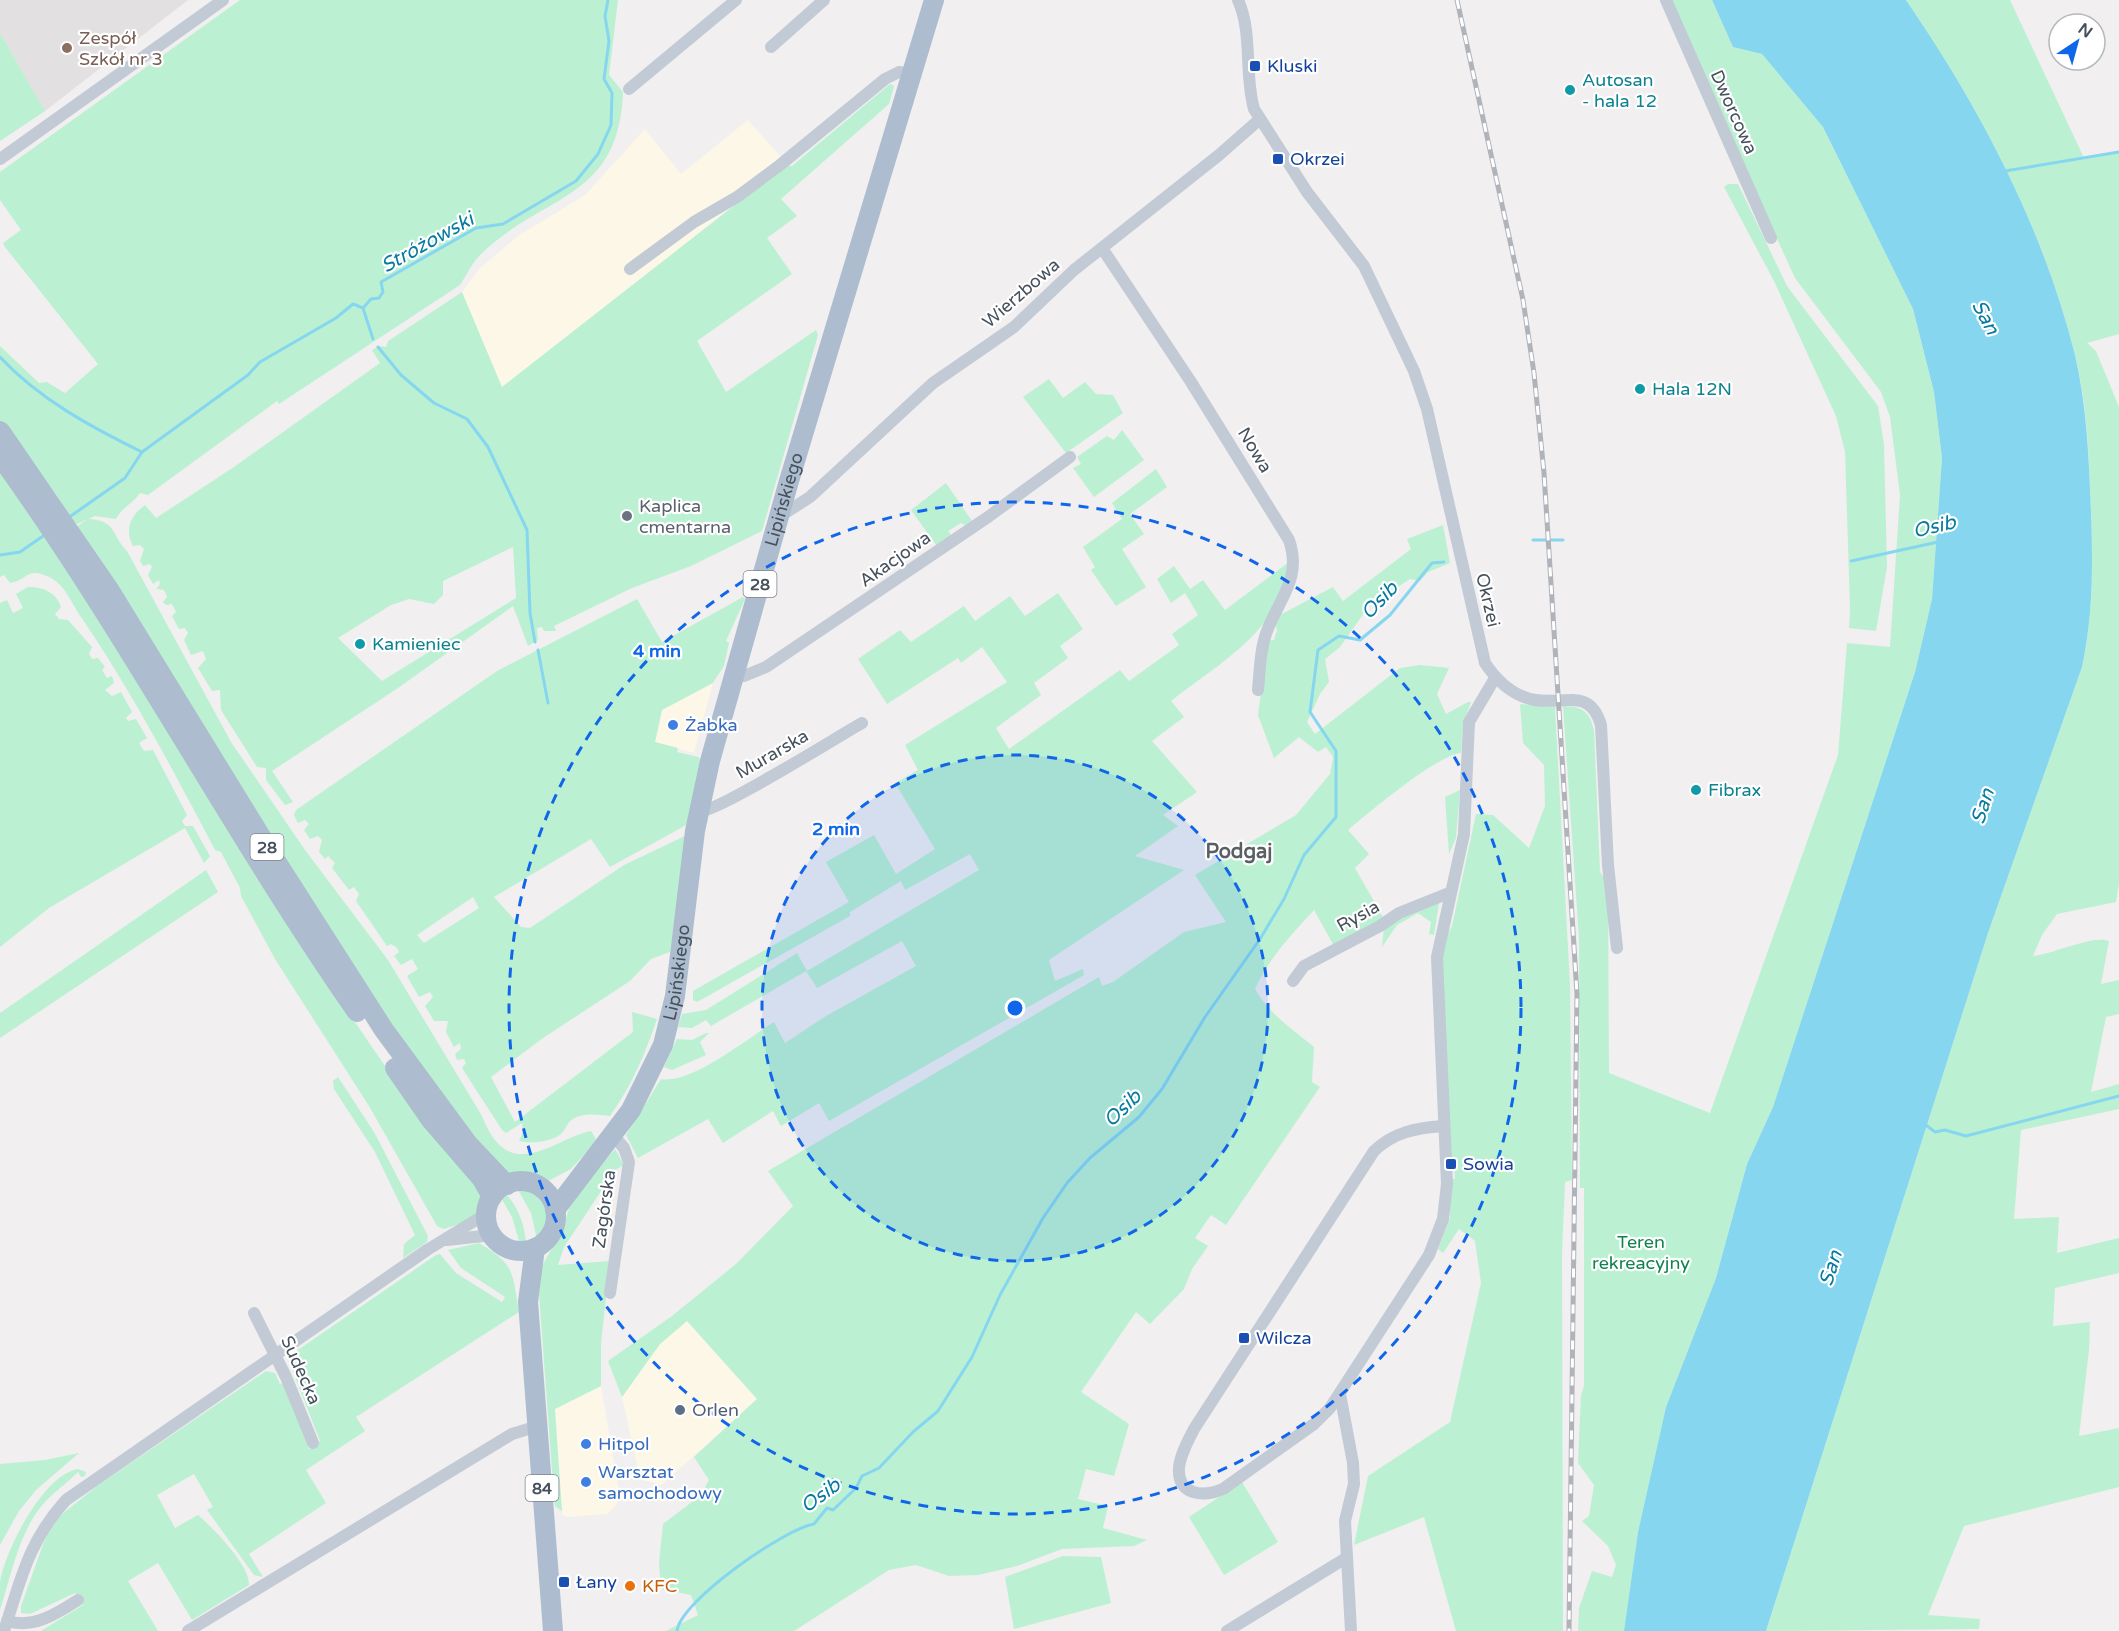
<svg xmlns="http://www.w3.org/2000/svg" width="2119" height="1631" font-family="'Varela Round',sans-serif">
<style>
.commercial{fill:#fdf7e7}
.education{fill:#e2e0e1}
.green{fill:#bbf1d2;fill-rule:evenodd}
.water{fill:#86d6f0}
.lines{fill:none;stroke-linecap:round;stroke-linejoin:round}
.stream{stroke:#86d6f0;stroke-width:3}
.street{stroke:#c1cad5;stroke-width:12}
.primary{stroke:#adbdcf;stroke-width:20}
.rail-casing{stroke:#b0b4ba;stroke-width:5}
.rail{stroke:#fff;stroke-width:3;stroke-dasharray:9;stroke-linecap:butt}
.ring{fill:none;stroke:#1066ea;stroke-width:3;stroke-dasharray:10 8}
.education-dot{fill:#8d6e63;stroke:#fff;stroke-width:2}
.transit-dot{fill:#1a4fb4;stroke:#fff;stroke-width:2}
.culture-dot{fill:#0f9aa8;stroke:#fff;stroke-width:2}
.worship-dot{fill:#6b7280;stroke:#fff;stroke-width:2}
.shop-dot{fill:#3f7fe0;stroke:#fff;stroke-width:2}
.service-dot{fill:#5c6f8a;stroke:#fff;stroke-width:2}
.food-dot{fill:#e8710a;stroke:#fff;stroke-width:2}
.labels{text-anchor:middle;stroke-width:4.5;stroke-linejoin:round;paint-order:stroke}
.shield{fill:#fff;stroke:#7e858e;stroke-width:1.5}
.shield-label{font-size:16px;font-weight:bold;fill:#46515d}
.education-label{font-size:18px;fill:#785e54;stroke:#fff;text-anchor:start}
.transit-label{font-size:18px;fill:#164399;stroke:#fff;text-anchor:start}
.culture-label{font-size:18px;fill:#0d838f;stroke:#fff;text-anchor:start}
.street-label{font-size:18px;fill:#46515d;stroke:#fff}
.worship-label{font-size:18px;fill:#5b616d;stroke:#fff;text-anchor:start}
.shop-label{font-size:18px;fill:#366cbe;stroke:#fff;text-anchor:start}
.park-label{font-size:18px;fill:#12834f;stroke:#fff}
.service-label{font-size:18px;fill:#4e5e75;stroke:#fff;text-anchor:start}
.food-label{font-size:18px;fill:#c56008;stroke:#fff;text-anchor:start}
.water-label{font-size:20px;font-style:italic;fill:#067aa1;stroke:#fff}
.neighbourhood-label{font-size:20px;font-weight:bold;fill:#5b5f64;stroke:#fff}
.centre{fill:#1066ea;stroke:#fff;stroke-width:3}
.ring-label{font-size:18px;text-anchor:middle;font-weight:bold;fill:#1066ea;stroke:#fff;stroke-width:4.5;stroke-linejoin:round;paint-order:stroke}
</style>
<rect width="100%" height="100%" fill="#f1efef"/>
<g class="commercial">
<polygon points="748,120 787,164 501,388 462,292 479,269 518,236 585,195 645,129 681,174"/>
<polygon points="713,683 694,753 655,742 662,710"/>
<polygon points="687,1321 757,1399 662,1485 640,1479 622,1397 660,1344"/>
<polygon points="601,1386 620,1496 617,1504 607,1514 567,1517 562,1515 554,1409"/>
</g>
<polygon class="education" points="0,0 188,0 45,111 0,33"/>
<g class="green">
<path d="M240,0H618L609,75L623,92C619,201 543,193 480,255C472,263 466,276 460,285L279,404L277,401L148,495L140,493C133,504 123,506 116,519L95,516L75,525L55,493L0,421V346L39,383L47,382L65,393L98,364L5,247L3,243L21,230L0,200V172Z"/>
<path d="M1661,0H1712L1733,47L1762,54L1823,127L1913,309L1934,392L1942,458L1932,599L1915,672L1773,1107L1747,1164L1716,1278L1666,1407L1638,1532L1624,1631H1578L1579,1608L1592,1571L1612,1577L1616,1565L1608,1546L1582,1521L1589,1516L1594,1485L1578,1463L1581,1395L1584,1386V1188H1580L1579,938L1563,706C1582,707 1589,710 1594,730L1600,872L1608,883L1609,1073L1710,1113L1838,755L1847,643L1890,647L1900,495L1890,417L1881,392L1795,278L1697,64Z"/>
<path d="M1906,0H2010L2084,158L2119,152V334L2087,343L2096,351L2119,407V883L2116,902L2057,914L2042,935L2033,956C2054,954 2092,935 2109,941L2101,984L2119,980V1014L2106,1017L2091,1092L2119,1084V1109L2021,1130L2014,1219L2059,1217L2057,1253L2119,1238V1273L2055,1288L2053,1326L2090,1322L2089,1350L2079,1436L2119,1428V1487L1964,1526L1928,1615L1980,1619L1979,1629L1766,1631L1988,933L2082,667C2093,615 2093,565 2091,513C2089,461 2088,406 2075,355C2043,227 1980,108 1906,0Z"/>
<polygon points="0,33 45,111 0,141"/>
<path d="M890,84L894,86L889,104L781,199L797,216L767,238L792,274L697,341L726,392L816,330L818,335L762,531L691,566L632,588L554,626L556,631H544L542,627L537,628L538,640L528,646L513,606L398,688L272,771L293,802L285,805L266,780V768L257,767L221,710L220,690L212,691L198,668L206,659L203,651L191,655L184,640L188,633L185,628L179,629L172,616L176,612L172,604L166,605L163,602L167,597L164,590L156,589L160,584L159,580L153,584L148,575L152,567L150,564L143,566L140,561L144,549L140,545L133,546C124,529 131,515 145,505L156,518L231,469L380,363L372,350L379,346L386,347L388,341L462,292L502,387L786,165L792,166ZM513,547L516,598L382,681L338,638L391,605L409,599L434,604L443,595V581Z"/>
<polygon points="1728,184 1738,184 1787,286 1878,406 1884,445 1887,567 1876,631 1849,628 1850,608 1845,452 1836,416 1774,281 1724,187"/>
<polygon points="1049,379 1063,398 1085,382 1096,394 1113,395 1123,413 1066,453 1023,397"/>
<polygon points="1122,430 1144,460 1094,497 1073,468 1081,464 1077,457 1107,436 1114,440"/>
<path d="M0,468L53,546L348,1012L403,1092L464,1165L484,1199C479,1220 462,1223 444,1229L437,1226L369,1106L275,959L241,896L240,888L221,852L215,850C173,770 132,692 81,617C71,603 65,583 47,576C27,567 27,580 10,583L4,575L0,577Z"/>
<polygon points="1156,469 1167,487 1130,514 1144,534 1122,549 1146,587 1116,606 1091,570 1095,567 1083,547 1122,519 1112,503"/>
<polygon points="946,483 972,521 965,525 961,523 948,531 951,535 937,546 911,510"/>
<path d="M88,519C117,520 111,535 127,551L231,742L305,850L388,960L479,1111C484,1119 487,1129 492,1136C519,1177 561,1136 591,1131L597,1141L571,1169L548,1181L525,1176L510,1177L499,1173L391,1029L76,527Z"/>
<path d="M1443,525L1450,563L1428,572L1420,581L1410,579L1369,606L1340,647L1325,659L1329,682L1320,694L1307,722L1315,734L1400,668L1420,665L1449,668L1437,694L1446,714L1468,702H1471L1463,724L1461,753C1437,755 1368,813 1348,830L1369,854L1355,868L1383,917C1375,928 1347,937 1334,946L1314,910C1291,935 1269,958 1255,989C1268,1013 1292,1029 1314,1047L1312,1082L1320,1087L1226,1225L1211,1215L1195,1238L1208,1246L1192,1269L1184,1289L1150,1324L1136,1312L1081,1392L1129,1424L1114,1476L1086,1469L1078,1499L1108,1506L1103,1528L1147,1540L1134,1546L1062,1549L1017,1566L978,1575L949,1576L916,1565L889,1570L794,1631H666L698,1615L691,1595L661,1589L659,1562L663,1524L701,1495L709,1480L694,1457L757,1399L687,1321L660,1344L622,1397L608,1361L672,1316L736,1264L793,1206L768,1171L1099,977L1102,986L1113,982L1184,932L1226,922L1195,875L1296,815L1330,774L1333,757L1326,747L1318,752L1299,737L1274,758L1258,715L1268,641L1274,640L1277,630L1275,623L1280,615L1333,587L1343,601L1411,549L1407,539Z"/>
<path d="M1289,562C1285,628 1218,664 1171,701L1184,717L1152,741L1197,792L1163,815L1178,826L1135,856L1184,870L1049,960L1055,981L1083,969L1084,975L829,1121L819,1103L781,1126L773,1111L723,1143L708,1119L638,1158L626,1135L661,1079C691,1085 748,1038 774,1022L785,1043L826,1016L916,966L902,941L817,988L806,971L711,1026L706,1020L692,1028L678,1027L682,1014L706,1010L797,953L807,971L979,870L970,854L905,890L901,881L850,912V916L697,1002L693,1000V991L849,902L826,862L874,835L896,874L935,849L895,783L918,770L905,745L1007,682L982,647L961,663L958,658L887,704L858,659L900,630L911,642L964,606L975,621L1010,596L1025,616L1058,593L1083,629L1060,646L1068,658L1034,683L1041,695L996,728L1009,749L1120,670L1129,681L1179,645L1172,634L1198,615L1185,593L1171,603L1157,579L1174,566L1190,589L1203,580L1225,610Z"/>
<path d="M28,587C43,587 56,592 61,607L55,614L59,619L68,620L92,647L89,654L92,659L98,658L105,667L102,670L107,678L112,676L114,683L105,690L112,696L121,692L132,712L126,718L128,721L136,719L147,738L139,743L144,751L153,750L187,815L182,821L185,826H193L210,856L204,863L185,828L49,908L0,947V603L7,600L13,613L23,608L16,594Z"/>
<path d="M743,597L745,599L726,641L729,643L724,666L713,683L662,710L655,742L678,748L677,752L698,757L702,761L688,824L610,867L591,839L494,897L521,927L530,928L624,865L685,836L686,839L670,952L651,959L630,981L543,1038L491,1077L515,1122L633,1032L632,1012L657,1019C645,1054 632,1085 610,1116C597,1115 585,1112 573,1119C566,1123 566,1130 561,1134C551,1142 531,1144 519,1141L523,1132L522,1123L506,1133L502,1130L462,1068L466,1063L464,1059L457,1060L455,1054L461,1049L460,1043L454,1047L446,1032L448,1021H434L425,1006L433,997L430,992L419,997L407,976L418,969L412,959L401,965L394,956L399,952L397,948L391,944L387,946L356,901L359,894L354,887L349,890L332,868L335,863L328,856L325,859L319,852L322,840L318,836L310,839L304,830L309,824L305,820L298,823L294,815L296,810L497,671L637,599L662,642ZM473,897L479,908L424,943L417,935Z"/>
<polygon points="1520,704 1555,707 1570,985 1572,1180 1565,1182 1562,1254 1563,1631 1456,1631 1424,1517 1354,1545 1368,1476 1450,1422 1481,1283 1475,1241 1459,1229 1443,1253 1438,1249 1450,1218 1450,1179 1455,1179 1454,1158 1450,1157 1441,975 1443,943 1452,926 1476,814 1493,815 1529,848 1545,806 1544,765 1523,743"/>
<polygon points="1460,790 1456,838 1449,854 1445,797"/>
<polygon points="206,870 218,892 0,1038 0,1013"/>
<polygon points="1439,903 1434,935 1429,934 1431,922 1418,913 1397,925 1382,947 1384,928 1413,909"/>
<polygon points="706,1033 709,1033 700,1042 706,1055 672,1070 664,1067 677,1039 692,1040"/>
<polygon points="338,1077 374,1132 428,1236 427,1242 403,1258 404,1244 415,1235 375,1152 334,1089 333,1081"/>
<polygon points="615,1149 624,1165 615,1170 564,1247 558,1265 610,1261 601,1343 601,1386 555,1409 562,1511 555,1506 553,1483 539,1294 542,1266 563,1229 572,1198"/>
<polygon points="517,1188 530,1189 547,1205 547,1228 537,1239 531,1213"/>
<path d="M505,1193C518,1206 525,1225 526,1244H520L512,1217L500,1196Z"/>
<path d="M479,1243C516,1265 512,1273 519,1312L356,1417L365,1431L306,1470L326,1503L249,1554L263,1577L254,1575L207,1510L213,1507L194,1474L157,1495L175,1528L198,1515C213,1528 250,1565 249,1585L192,1620L158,1563L128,1581L158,1631H41L83,1605L75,1593L30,1614L21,1613V1606L45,1539L60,1516L97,1486L266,1371L275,1373L280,1384L283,1383L309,1449L320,1441L290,1364L292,1354L436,1255L440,1254L456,1273L502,1302L505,1297L461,1268L448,1250Z"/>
<polygon points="79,1453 36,1490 19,1511 0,1545 0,1464 45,1460"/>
<path d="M78,1469L86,1472L85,1476L81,1477L78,1472C67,1483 54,1492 44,1503C19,1531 11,1576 0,1610C0,1601 0,1590 0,1582C5,1550 44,1474 78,1469Z"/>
<polygon points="1242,1482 1278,1542 1224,1575 1189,1517"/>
<polygon points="1063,1556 1101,1557 1111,1603 1014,1629 1005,1577"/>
</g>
<path class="water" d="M1712,0H1906C1980,108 2043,227 2075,355C2087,406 2089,461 2091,513C2093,565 2093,615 2082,667L1988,933L1766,1631H1624L1638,1532L1666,1407L1716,1278L1747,1164L1773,1107L1915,672L1932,599L1942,458L1934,392L1913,309L1823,127L1762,54L1733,47Z"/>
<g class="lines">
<g class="stream">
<polyline points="2005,171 2119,152"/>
<polyline points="363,308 373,339"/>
<polyline points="378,347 401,375 434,403 467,419 488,447 527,530 530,613 535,642"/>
<path d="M0,357C39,399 91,427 142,452L248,375L260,362L336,318L353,304L363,308L371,299L379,298L383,292L381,282L476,228L503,224L576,181L598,154L611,125L612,93L604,79L609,41L605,16L608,0"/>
<polyline points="68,518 125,478 142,452"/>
<polyline points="1533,540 1563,540"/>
<polyline points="0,555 20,552 46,534"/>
<polyline points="1851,561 1938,542"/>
<polyline points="538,650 548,703"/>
<polyline points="1926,1125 1935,1132 1945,1130 1966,1136 2119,1096"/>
<path d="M677,1631C680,1601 786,1528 814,1524L827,1508L833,1510L856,1488L862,1476L879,1468L913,1432L938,1411L972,1357L1000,1295L1043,1218L1067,1183L1090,1158L1139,1117L1162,1089L1205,1017L1260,939L1284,899L1304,855L1336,817V751L1310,712L1318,650L1339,636L1360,640L1390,615L1432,563L1444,562"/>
</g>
<g class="street">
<path d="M1238,0C1253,33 1244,74 1254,109L1307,192L1364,266L1414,371L1427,409L1485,663C1497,681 1512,696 1535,700C1564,705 1590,687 1601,725L1608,865L1617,948"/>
<polyline points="1666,0 1771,238"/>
<polyline points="771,47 824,0"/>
<polyline points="629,89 736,0"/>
<polyline points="0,159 223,0"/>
<path d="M1102,248L1191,382L1289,540C1302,578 1280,597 1267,631C1260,649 1260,670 1258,690"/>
<polyline points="630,269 694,222 737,197 780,165 885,79 899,72 911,74"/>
<polyline points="779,517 810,497 933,383 1014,327 1074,270 1219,155 1260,119"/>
<polyline points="734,674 744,676 766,667 988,517 1070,457"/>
<path d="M698,812C716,813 837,737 862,723"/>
<polyline points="1293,981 1304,966 1380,926 1399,913 1449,893"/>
<path d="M1443,1126C1416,1128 1394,1132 1374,1151L1194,1429C1188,1441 1180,1455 1179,1468C1177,1496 1204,1497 1223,1489L1314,1424L1330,1408L1429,1255L1443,1219L1447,1184L1437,957L1464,834L1469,722L1495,678"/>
<polyline points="447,1240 492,1235"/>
<polyline points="610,1293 629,1162 624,1148 613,1135"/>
<polyline points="254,1313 286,1377 313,1443"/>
<polyline points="1340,1394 1353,1463 1354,1484 1345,1521 1351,1631"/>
<path d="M7,1621C34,1629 56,1614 78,1600"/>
<path d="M4,1631C21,1579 28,1542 66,1500L427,1250L486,1214"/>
<polyline points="188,1631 512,1434 538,1426"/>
<polyline points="1227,1631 1346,1558"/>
</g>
<g class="primary">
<polyline points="0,431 110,591 274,858 384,1030 468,1144 507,1185"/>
<path d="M0,456C129,635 231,831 357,1012"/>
<polyline points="395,1068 431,1120 482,1179 492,1197"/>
<circle cx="521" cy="1216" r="35"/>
<path id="s1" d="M555,1210L631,1110L663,1045L675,996L695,831L710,761L789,481L934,0"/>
<polyline points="535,1248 528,1302 553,1631"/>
</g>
<defs>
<polyline id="rail" points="1457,0 1523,300 1534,373 1544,473 1577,994 1569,1631"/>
</defs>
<use href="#rail" class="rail-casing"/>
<use href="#rail" class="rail"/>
</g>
<circle cx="1015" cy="1008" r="253" fill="#1066ea" fill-opacity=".12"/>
<g class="ring">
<circle cx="1015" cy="1008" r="253"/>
<circle cx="1015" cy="1008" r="506"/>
</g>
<circle class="education-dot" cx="67" cy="48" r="6"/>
<g class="transit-dot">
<rect x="1249" y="60" width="12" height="12" rx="3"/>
<rect x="1272" y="153" width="12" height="12" rx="3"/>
<rect x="1445" y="1158" width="12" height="12" rx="3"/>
<rect x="1238" y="1332" width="12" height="12" rx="3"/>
<rect x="558" y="1576" width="12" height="12" rx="3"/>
</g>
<g class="culture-dot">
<circle cx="1570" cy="90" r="6"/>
<circle cx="1640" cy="389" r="6"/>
<circle cx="360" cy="644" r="6"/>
<circle cx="1696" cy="790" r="6"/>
</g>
<circle class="worship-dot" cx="627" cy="516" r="6"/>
<g class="shop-dot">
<circle cx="673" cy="725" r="6"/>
<circle cx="586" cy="1444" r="6"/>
<circle cx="586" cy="1482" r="6"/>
</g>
<circle class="service-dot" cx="680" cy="1410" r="6"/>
<circle class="food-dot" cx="630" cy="1586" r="6"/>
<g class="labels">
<g class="shield">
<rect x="743.5" y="571" width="33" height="26" rx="4.5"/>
<rect x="250.5" y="834" width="33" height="26" rx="4.5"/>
<rect x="525.5" y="1475" width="33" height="26" rx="4.5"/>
</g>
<g class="shield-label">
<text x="760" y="590">28</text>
<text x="267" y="853">28</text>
<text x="542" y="1494">84</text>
</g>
<g class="education-label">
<text x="79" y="44">Zespół<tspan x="79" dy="21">Szkół nr 3</tspan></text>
</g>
<g class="transit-label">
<text x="1267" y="72">Kluski</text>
<text x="1290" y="165">Okrzei</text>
<text x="1463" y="1170">Sowia</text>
<text x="1256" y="1344">Wilcza</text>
<text x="576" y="1588">Łany</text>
</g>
<g class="culture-label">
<text x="1582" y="86">Autosan<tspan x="1582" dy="21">- hala 12</tspan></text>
<text x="1652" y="395">Hala 12N</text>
<text x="372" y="650">Kamieniec</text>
<text x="1708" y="796">Fibrax</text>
</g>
<g class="street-label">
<text transform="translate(1734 112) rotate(66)" y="6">Dworcowa</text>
<text transform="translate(1021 293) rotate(-41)" y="6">Wierzbowa</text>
<text transform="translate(1255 450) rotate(59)" y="6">Nowa</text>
<text dy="6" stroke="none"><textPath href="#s1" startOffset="758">Lipińskiego</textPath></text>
<text transform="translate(895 559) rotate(-35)" y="6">Akacjowa</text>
<text transform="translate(1488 600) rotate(77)" y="6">Okrzei</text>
<text transform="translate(772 754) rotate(-30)" y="6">Murarska</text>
<text transform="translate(1358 916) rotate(-29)" y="6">Rysia</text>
<text dy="6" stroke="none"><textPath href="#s1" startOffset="272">Lipińskiego</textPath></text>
<text transform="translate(604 1209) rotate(-82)" y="6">Zagórska</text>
<text transform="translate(301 1370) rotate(66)" y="6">Sudecka</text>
</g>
<g class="worship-label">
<text x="639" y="512">Kaplica<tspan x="639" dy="21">cmentarna</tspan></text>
</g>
<g class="shop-label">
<text x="685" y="731">Żabka</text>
<text x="598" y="1450">Hitpol</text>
<text x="598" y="1478">Warsztat<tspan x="598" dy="21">samochodowy</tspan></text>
</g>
<g class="park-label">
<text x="1641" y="1248">Teren<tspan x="1641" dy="21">rekreacyjny</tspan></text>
</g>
<g class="service-label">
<text x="692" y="1416">Orlen</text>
</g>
<g class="food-label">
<text x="642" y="1592">KFC</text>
</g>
<g class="water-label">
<text transform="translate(427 242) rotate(-29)" y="7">Stróżowski</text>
<text transform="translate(1986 317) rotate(62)" y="7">San</text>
<text transform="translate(1934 526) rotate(-13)" y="7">Osib</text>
<text transform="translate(1379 600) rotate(-46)" y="7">Osib</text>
<text transform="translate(1982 806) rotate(-72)" y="7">San</text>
<text transform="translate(1122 1108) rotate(-44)" y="7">Osib</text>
<text transform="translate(1830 1268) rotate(-72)" y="7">San</text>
<text transform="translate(820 1495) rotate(-36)" y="7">Osib</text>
</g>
<g class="neighbourhood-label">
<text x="1239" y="858">Podgaj</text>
</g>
</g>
<circle cx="1015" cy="1008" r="9" class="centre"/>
<g class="ring-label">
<text x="657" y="657">4 min</text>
<text x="836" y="835">2 min</text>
</g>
<g transform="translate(2077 42) rotate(36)"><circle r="28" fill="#ffffff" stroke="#b5b9be" stroke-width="1.5"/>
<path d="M0-4.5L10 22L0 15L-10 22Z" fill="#1066ea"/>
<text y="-9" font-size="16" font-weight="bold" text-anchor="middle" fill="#46515d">N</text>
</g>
</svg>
